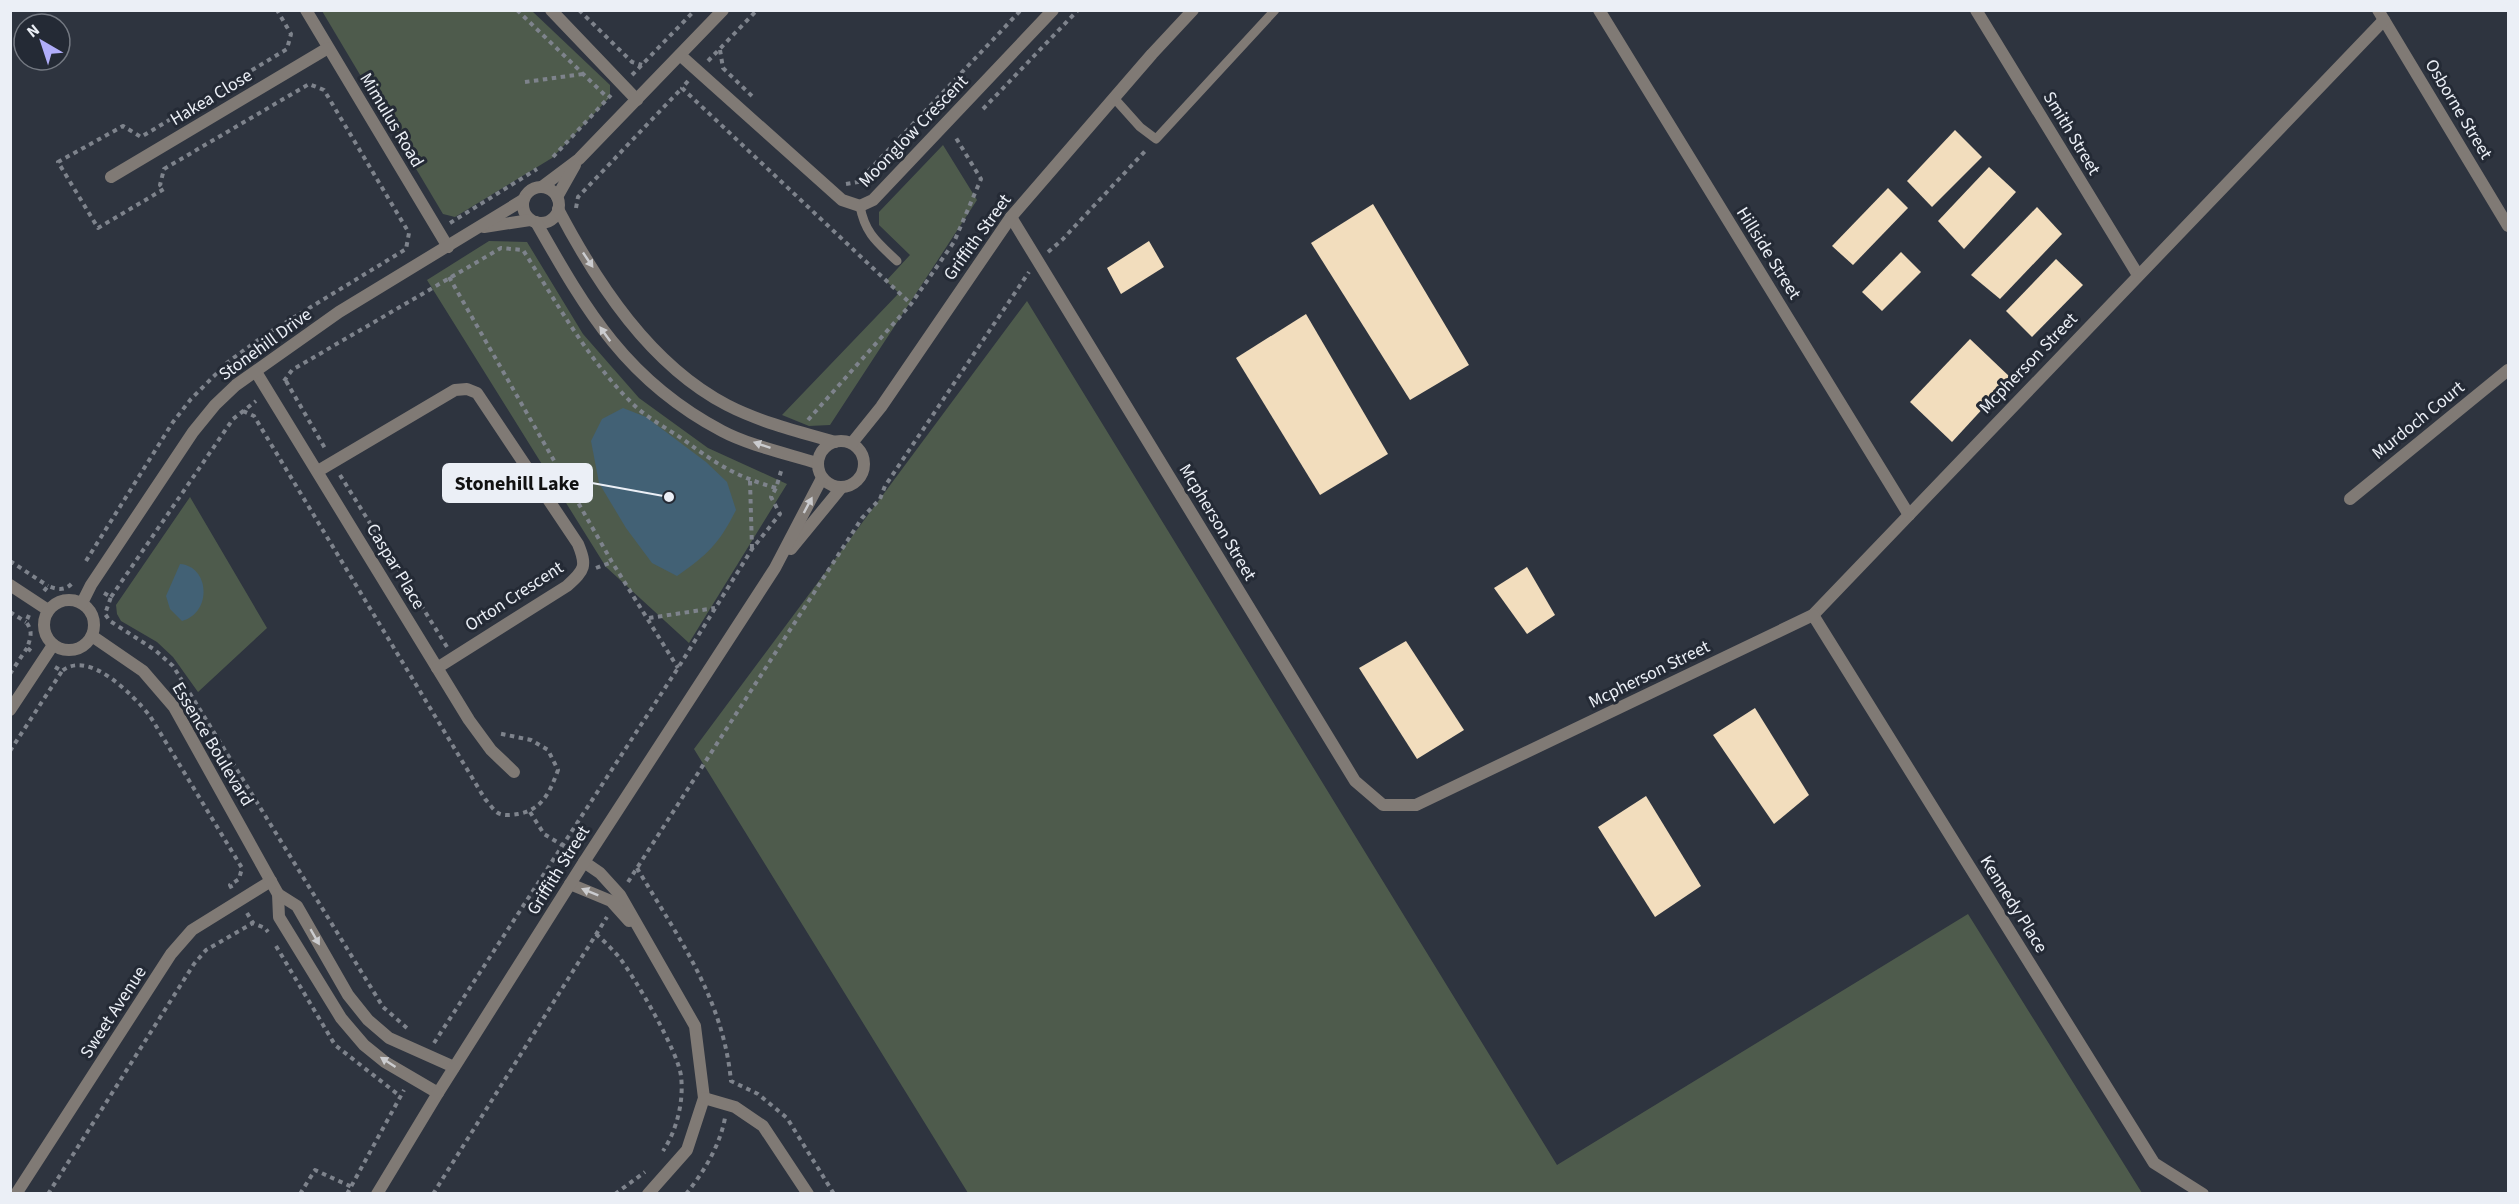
<svg xmlns="http://www.w3.org/2000/svg" width="2519" height="1204" font-family="'Source Sans 3',sans-serif">
<style>
.green{fill:#4e5b4c}
.water{fill:#426175}
.building{fill:#f2ddbd}
.lines{fill:none;stroke-linecap:round;stroke-linejoin:round}
.path{stroke:#7e838c;stroke-width:4;stroke-dasharray:4.5 4.5;stroke-linecap:butt}
.service{stroke:#807a75;stroke-width:9}
.minor{stroke:#807a75;stroke-width:12}
.tertiary{stroke:#807a75;stroke-width:12}
.oneway{fill:#cbcccf}
.labels{text-anchor:middle;stroke-width:6;stroke-linejoin:round;paint-order:stroke}
.street-label{font-size:18px;fill:#ebeff6;stroke:#242a35}
.leader{fill:none;stroke:#ebeff6;stroke-width:2}
.callout-dot{fill:#ebeff6;stroke:#242a35;stroke-width:2}
.callout{fill:#ebeff6;stroke:#ebeff6;stroke-width:2}
.callout-label{font-size:20px;text-anchor:middle;font-weight:bold;fill:#111}
</style>
<rect width="100%" height="100%" fill="#2e343f"/>
<g class="green">
<polygon points="322,11 532,11 610,85 610,97 552,158 455,217 443,214"/>
<polygon points="943,145 977,200 830,425 809,426 782,415 899,293 886,281 910,255 879,225 879,212"/>
<polygon points="489,241 527,242 583,334 639,398 708,448 787,484 689,643 606,567 427,280"/>
<polygon points="1027,301 1557,1165 1968,914 2142,1193 968,1193 694,749"/>
<polygon points="190,497 267,628 198,692 173,657 157,642 121,621 117,614 116,605"/>
</g>
<g class="water">
<path d="M623,408L646,417L706,462L727,482L736,510C719,544 708,554 677,576L652,563L626,528L599,483L591,441L602,419Z"/>
<path d="M180,564C209,566 213,612 182,621L170,609L166,596Z"/>
</g>
<g class="building">
<polygon points="1955,130 1982,157 1932,207 1907,181"/>
<polygon points="1989,167 2016,192 1964,249 1938,221"/>
<polygon points="1888,188 1908,208 1853,265 1832,246"/>
<polygon points="1373,204 1469,365 1410,400 1311,243"/>
<polygon points="2037,207 2062,234 2000,299 1971,275"/>
<polygon points="1149,241 1164,267 1121,294 1107,268"/>
<polygon points="1901,252 1921,272 1882,311 1862,292"/>
<polygon points="2056,259 2083,285 2032,337 2006,311"/>
<polygon points="1306,314 1388,454 1320,495 1236,358"/>
<polygon points="1970,339 2011,378 1952,442 1910,402"/>
<polygon points="1527,567 1555,615 1527,634 1494,588"/>
<polygon points="1406,641 1464,730 1417,759 1359,668"/>
<polygon points="1755,708 1809,795 1774,824 1713,735"/>
<polygon points="1646,796 1701,886 1655,917 1598,827"/>
</g>
<g class="lines">
<g class="path">
<polyline points="517,10 608,98"/>
<polyline points="579,10 632,62 642,65"/>
<polyline points="720,50 723,68 752,96"/>
<polyline points="708,61 757,10"/>
<polyline points="632,75 695,10"/>
<polyline points="688,81 682,88 911,304"/>
<polyline points="525,82 583,74"/>
<polyline points="983,109 1078,10"/>
<polyline points="553,157 611,95"/>
<polyline points="846,184 858,182 1021,10"/>
<polyline points="576,208 578,197 682,88"/>
<polyline points="450,223 537,169"/>
<polyline points="1048,252 1062,240 1147,149"/>
<polyline points="449,277 612,562 678,668"/>
<path d="M284,381L292,370L501,248L523,250C557,303 589,362 635,406C649,419 668,429 684,440C718,465 735,476 776,488"/>
<polyline points="286,381 326,450"/>
<path d="M243,411L254,416L485,799C489,803 493,810 498,813C503,816 512,815 518,814C542,810 550,792 558,770L548,750L531,740L497,733"/>
<polyline points="808,420 911,304 954,242 981,179 956,138 957,136"/>
<polyline points="340,475 447,647"/>
<polyline points="750,481 752,549"/>
<polyline points="10,561 48,586"/>
<polyline points="86,561 173,422 191,399 228,362 265,335 406,249 409,233 324,90 309,84 164,169 160,185 164,189 98,228 58,162 123,126 141,137 287,49 291,34 277,10"/>
<polyline points="596,568 612,562"/>
<path d="M44,591L48,586C58,590 66,591 73,582"/>
<polyline points="104,593 111,597 105,614 110,621 155,650 173,666 383,1007 407,1028"/>
<polyline points="111,597 233,419 256,401"/>
<polyline points="10,612 26,622"/>
<path d="M29,615L26,622C33,631 31,637 27,648L31,651"/>
<polyline points="649,618 715,608"/>
<path d="M55,667L62,671C89,649 133,695 150,716L242,868L239,879L230,885L232,889"/>
<polyline points="10,674 27,648"/>
<polyline points="10,751 62,671"/>
<polyline points="530,812 544,834 562,845"/>
<path d="M637,868C679,939 723,998 731,1081L758,1094L787,1118L834,1194"/>
<polyline points="628,882 862,518 880,499 885,486 1029,272"/>
<polyline points="247,913 253,923"/>
<path d="M596,934C604,941 612,949 619,957C635,978 678,1051 681,1076C684,1101 677,1130 663,1151"/>
<polyline points="276,946 335,1045 400,1096"/>
<polyline points="434,1043 678,668 752,549 780,514 771,497 776,488 782,468"/>
<polyline points="48,1194 194,964 206,950 253,923 265,928 268,932"/>
<polyline points="300,1194 315,1170 352,1187"/>
<polyline points="347,1194 404,1090"/>
<polyline points="433,1194 607,917"/>
<polyline points="615,1194 645,1172"/>
<path d="M686,1194C704,1172 720,1145 725,1118"/>
</g>
<g class="service">
<polyline points="1114,98 1140,127 1156,139 1275,10"/>
<path d="M860,206C865,234 878,243 897,261"/>
</g>
<g class="minor">
<polyline points="306,10 448,247"/>
<polyline points="551,10 637,100"/>
<polyline points="1599,10 1909,515"/>
<polyline points="1976,10 2138,275"/>
<polyline points="2378,10 2508,226"/>
<polyline points="680,55 842,200 860,206 873,200 1053,10"/>
<polyline points="111,177 328,48"/>
<polyline points="543,186 579,159 723,10"/>
<polyline points="557,197 575,165"/>
<polyline points="1011,217 1355,781 1383,805 1416,805 1813,615 2384,20"/>
<polyline points="256,372 469,720 491,750 514,772"/>
<path d="M318,471L455,390L467,389L477,393L578,544C587,566 585,570 567,586L437,668"/>
<polyline points="2350,499 2508,370"/>
<polyline points="10,585 48,610"/>
<polyline points="1813,615 2154,1163 2203,1194"/>
<polyline points="584,862 600,873 620,895 695,1026 704,1098 687,1150 648,1194"/>
<polyline points="570,884 611,901 629,921"/>
<polyline points="704,1098 735,1107 763,1126 808,1194"/>
<polyline points="16,1194 171,954 192,930 271,881"/>
</g>
<g class="tertiary">
<circle cx="541" cy="205" r="18"/>
<path d="M558,209C597,283 650,365 727,405C760,422 799,432 835,442"/>
<path d="M536,222C587,312 627,381 722,431C748,445 788,454 817,463"/>
<polyline points="484,227 530,220"/>
<circle cx="841" cy="464" r="23"/>
<polyline points="852,443 881,407 1011,217 1152,54 1193,10"/>
<polyline points="791,549 841,488"/>
<circle cx="69" cy="625" r="25"/>
<polyline points="82,603 91,585 193,432 215,405 236,385 339,312 523,200"/>
<polyline points="92,636 143,671 174,707 278,894 279,917 341,1018 364,1045 385,1062 438,1093"/>
<polyline points="10,710 53,645"/>
<polyline points="278,894 297,906 348,995 368,1020 389,1038 454,1067"/>
<polyline points="377,1194 438,1093 584,862 775,568 822,478"/>
</g>
</g>
<defs><path id="oneway-solid" d="M-6-.8H1V-3.2L6.5 0L1 3.2V.8H-6Z" transform="scale(1.5)"/></defs>
<g class="oneway">
<use href="#oneway-solid" transform="translate(588 260) rotate(56)"/>
<use href="#oneway-solid" transform="translate(605 334) rotate(-126)"/>
<use href="#oneway-solid" transform="translate(762 445) rotate(-161)"/>
<use href="#oneway-solid" transform="translate(808 505) rotate(-62)"/>
<use href="#oneway-solid" transform="translate(590 892) rotate(-158)"/>
<use href="#oneway-solid" transform="translate(315 937) rotate(60)"/>
<use href="#oneway-solid" transform="translate(388 1062) rotate(-147)"/>
</g>
<g class="labels">
<g class="street-label">
<text transform="translate(211 97) rotate(-31)" y="6">Hakea Close</text>
<text transform="translate(2459 109) rotate(59)" y="6">Osborne Street</text>
<text transform="translate(392 120) rotate(59)" y="6">Mimulus Road</text>
<text transform="translate(913 131) rotate(-46)" y="6">Moonglow Crescent</text>
<text transform="translate(2072 133) rotate(59)" y="6">Smith Street</text>
<text transform="translate(977 237) rotate(-54)" y="6">Griffith Street</text>
<text transform="translate(1769 253) rotate(58)" y="6">Hillside Street</text>
<text transform="translate(265 344) rotate(-36)" y="6">Stonehill Drive</text>
<text transform="translate(2028 363) rotate(-46)" y="6">Mcpherson Street</text>
<text transform="translate(2418 420) rotate(-39)" y="6">Murdoch Court</text>
<text transform="translate(1218 522) rotate(59)" y="6">Mcpherson Street</text>
<text transform="translate(396 566) rotate(59)" y="6">Caspar Place</text>
<text transform="translate(514 596) rotate(-33)" y="6">Orton Crescent</text>
<text transform="translate(1649 674) rotate(-26)" y="6">Mcpherson Street</text>
<text transform="translate(213 744) rotate(59)" y="6">Essence Boulevard</text>
<text transform="translate(558 870) rotate(-58)" y="6">Griffith Street</text>
<text transform="translate(2014 904) rotate(58)" y="6">Kennedy Place</text>
<text transform="translate(113 1012) rotate(-57)" y="6">Sweet Avenue</text>
</g>
</g>
<path class="leader" d="M669 497L592 483"/>
<circle class="callout-dot" cx="669" cy="497" r="6"/>
<rect class="callout" x="443" y="464" width="149" height="38" rx="6"/>
<g class="callout-label">
<text x="517" y="490">Stonehill Lake</text>
</g>
<rect width="2519" height="1204" fill="none" stroke="#ebeff6" stroke-width="24"/>
<g transform="translate(42 42) rotate(321)"><circle r="28" fill="#242a35" stroke="#747982" stroke-width="1.5"/>
<path d="M0-4.5L10 22L0 15L-10 22Z" fill="#b0adfa"/>
<text y="-9" font-size="16" font-weight="bold" text-anchor="middle" fill="#ebeff6">N</text>
</g>
</svg>
